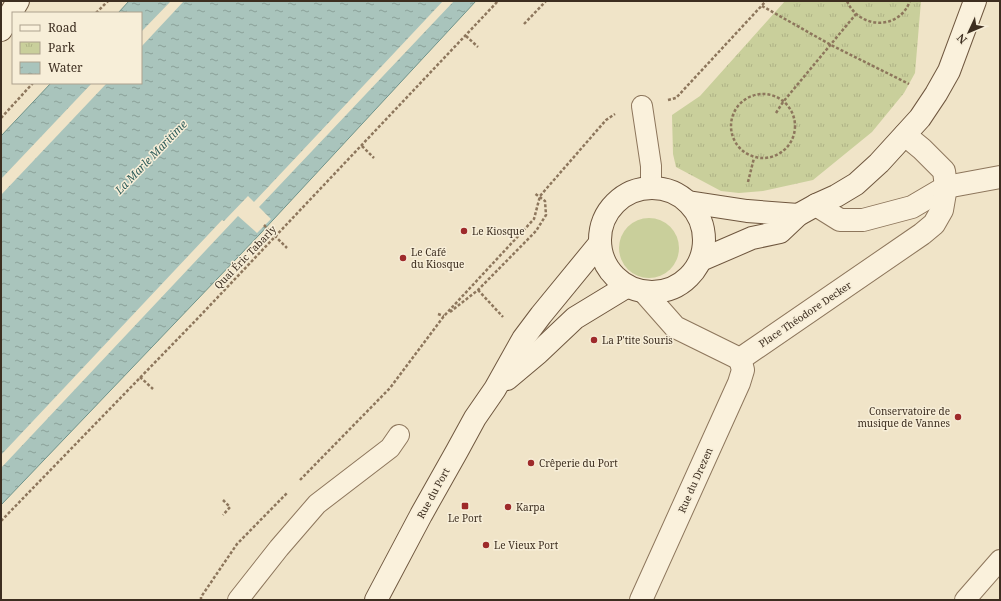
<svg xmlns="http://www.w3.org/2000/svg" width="1001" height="601" font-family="'Noto Serif',serif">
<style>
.green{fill:#c9cf9b}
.park{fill:url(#park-tufts)}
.water{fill:url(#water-ripples);stroke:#6f938a}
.pier{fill:#f0e4c8}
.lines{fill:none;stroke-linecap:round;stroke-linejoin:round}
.lane-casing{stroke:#8d765c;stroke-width:22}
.street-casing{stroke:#8d765c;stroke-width:24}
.secondary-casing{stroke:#6f573f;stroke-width:24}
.path{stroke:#8d765c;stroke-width:2.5;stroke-dasharray:3 2;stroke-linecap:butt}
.lane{stroke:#faf1dc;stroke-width:20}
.street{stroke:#faf1dc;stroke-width:22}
.secondary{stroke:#faf1dc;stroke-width:22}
.poi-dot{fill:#9e2a2b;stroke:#f7eed8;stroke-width:1.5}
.labels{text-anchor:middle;stroke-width:3;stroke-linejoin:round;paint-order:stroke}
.poi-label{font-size:10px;fill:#3d2e20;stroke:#f7eed8;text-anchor:start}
.street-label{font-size:10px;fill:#3d2e20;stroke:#f7eed8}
.water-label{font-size:11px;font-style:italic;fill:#2f5d5a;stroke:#f7eed8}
</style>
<defs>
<pattern id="park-tufts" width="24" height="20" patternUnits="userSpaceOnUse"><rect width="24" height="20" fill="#c9cf9b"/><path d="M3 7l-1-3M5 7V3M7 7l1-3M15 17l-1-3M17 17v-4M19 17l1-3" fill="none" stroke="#aeb285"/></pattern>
<pattern id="water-ripples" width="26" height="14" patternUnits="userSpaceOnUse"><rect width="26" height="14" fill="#a9c4bc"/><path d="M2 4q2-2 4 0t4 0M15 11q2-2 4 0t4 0" fill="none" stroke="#8ba098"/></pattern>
</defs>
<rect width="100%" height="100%" fill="#f0e4c8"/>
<circle class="green" cx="649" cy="248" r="30"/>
<polygon class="park" points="785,1 921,1 915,73 904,93 872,132 813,180 763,191 739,193 721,191 676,167 673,154 672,115 700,96"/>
<polygon class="water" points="129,1 476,1 260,234 1,505 1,136 51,83 141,83 141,13 118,13"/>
<g class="pier">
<polygon points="171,1 184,1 141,47 141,32"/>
<polygon points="443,1 454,1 259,207 271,219 257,233 238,216 1,468 1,455 222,220 224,221 248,196 254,202"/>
<polygon points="92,83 107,83 1,195 1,179"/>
</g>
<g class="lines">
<defs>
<g id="lane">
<polyline points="642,106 651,166 651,187"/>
<polyline points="238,600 279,548 317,504 390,448 399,435"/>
<polyline points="965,600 1000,560"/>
</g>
<g id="street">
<polyline points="816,205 840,220 863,220 912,207 946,187 1000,177"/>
<polyline points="645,293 675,327 740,359 922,234 934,224 942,210 946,187 944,171 922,149 905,135"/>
<polyline points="641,600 739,383 743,370 740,359"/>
</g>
<g id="secondary">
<polyline points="1,30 18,1"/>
<circle cx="652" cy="240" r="52"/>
<polyline points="688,202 747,211 798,215"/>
<polyline points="701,260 752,238 780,232 798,215 816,205 836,196 856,184 879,163 920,118 936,94 949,71 975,1"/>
<polyline points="507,379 538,353 575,318 626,287"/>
<polyline points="376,600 421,515 457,451 475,418 495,389 523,339 541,315 600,243"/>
</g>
</defs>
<use href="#lane" class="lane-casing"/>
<use href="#street" class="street-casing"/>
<use href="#secondary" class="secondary-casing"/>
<g class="path">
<path d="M847,1C859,29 899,31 910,1"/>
<polyline points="762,6 831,45 909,84"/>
<polyline points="96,13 108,1"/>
<polyline points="524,24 546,1"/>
<polyline points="466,36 478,47"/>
<circle cx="763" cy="126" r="32"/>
<polyline points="668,100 676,98 766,1"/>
<polyline points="776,113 783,102 856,14"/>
<polyline points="1,118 33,83"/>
<polyline points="362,146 374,158"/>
<polyline points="748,182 754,158"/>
<polyline points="264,225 287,248"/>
<polyline points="478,290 503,317"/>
<polyline points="450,312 478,290 536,231 546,215 545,201 534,193"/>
<polyline points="438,314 444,316"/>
<polyline points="140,377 153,389"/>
<polyline points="300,480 390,388 444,316 534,219 540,196 606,120 615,114"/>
<polyline points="223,500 230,507 223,515"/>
<polyline points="1,521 199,317 498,1"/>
<polyline points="201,600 201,597 237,544 288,492"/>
</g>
<use href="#lane" class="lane"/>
<use href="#street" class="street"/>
<use href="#secondary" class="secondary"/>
</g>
<g class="poi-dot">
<circle cx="464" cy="231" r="4"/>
<circle cx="403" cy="258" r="4"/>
<circle cx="594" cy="340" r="4"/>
<circle cx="958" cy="417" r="4"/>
<circle cx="531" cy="463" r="4"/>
<rect x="461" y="502" width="8" height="8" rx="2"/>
<circle cx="508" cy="507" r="4"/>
<circle cx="486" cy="545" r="4"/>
</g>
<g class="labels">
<g class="poi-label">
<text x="472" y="235">Le Kiosque</text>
<text x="411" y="256">Le Café<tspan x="411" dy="12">du Kiosque</tspan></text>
<text x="602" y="344">La P'tite Souris</text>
<text x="950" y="415" text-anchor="end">Conservatoire de<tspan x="950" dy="12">musique de Vannes</tspan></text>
<text x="539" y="467">Crêperie du Port</text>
<text x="516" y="511">Karpa</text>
<text x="465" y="522" text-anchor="middle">Le Port</text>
<text x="494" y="549">Le Vieux Port</text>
</g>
<g class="street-label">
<text transform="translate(245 257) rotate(-46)" y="4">Quai Éric Tabarly</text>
<text transform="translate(805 314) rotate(-34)" y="4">Place Théodore Decker</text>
<text transform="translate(695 480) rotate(-66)" y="4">Rue du Drezen</text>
<text transform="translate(433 493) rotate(-61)" y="4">Rue du Port</text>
</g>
<g class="water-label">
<text transform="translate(151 157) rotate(-46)" y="4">La Marle Maritime</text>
</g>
</g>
<rect width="1001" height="601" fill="none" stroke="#3d2e20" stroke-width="4"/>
<rect x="12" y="12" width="130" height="72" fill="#f7eed8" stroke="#ada18e"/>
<rect x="20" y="25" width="20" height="6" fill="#faf1dc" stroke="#ada18e"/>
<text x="48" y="32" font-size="12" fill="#3d2e20">Road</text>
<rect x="20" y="42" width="20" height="12" fill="url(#park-tufts)" stroke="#ada18e"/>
<text x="48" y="52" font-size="12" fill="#3d2e20">Park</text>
<rect x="20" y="62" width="20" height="12" fill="url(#water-ripples)" stroke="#ada18e"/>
<text x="48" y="72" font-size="12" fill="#3d2e20">Water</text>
<g transform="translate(969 32) rotate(226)" stroke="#f7eed8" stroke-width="3" paint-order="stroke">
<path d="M0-3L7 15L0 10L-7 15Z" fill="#3d2e20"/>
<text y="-6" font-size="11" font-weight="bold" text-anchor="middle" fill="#3d2e20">N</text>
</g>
</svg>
